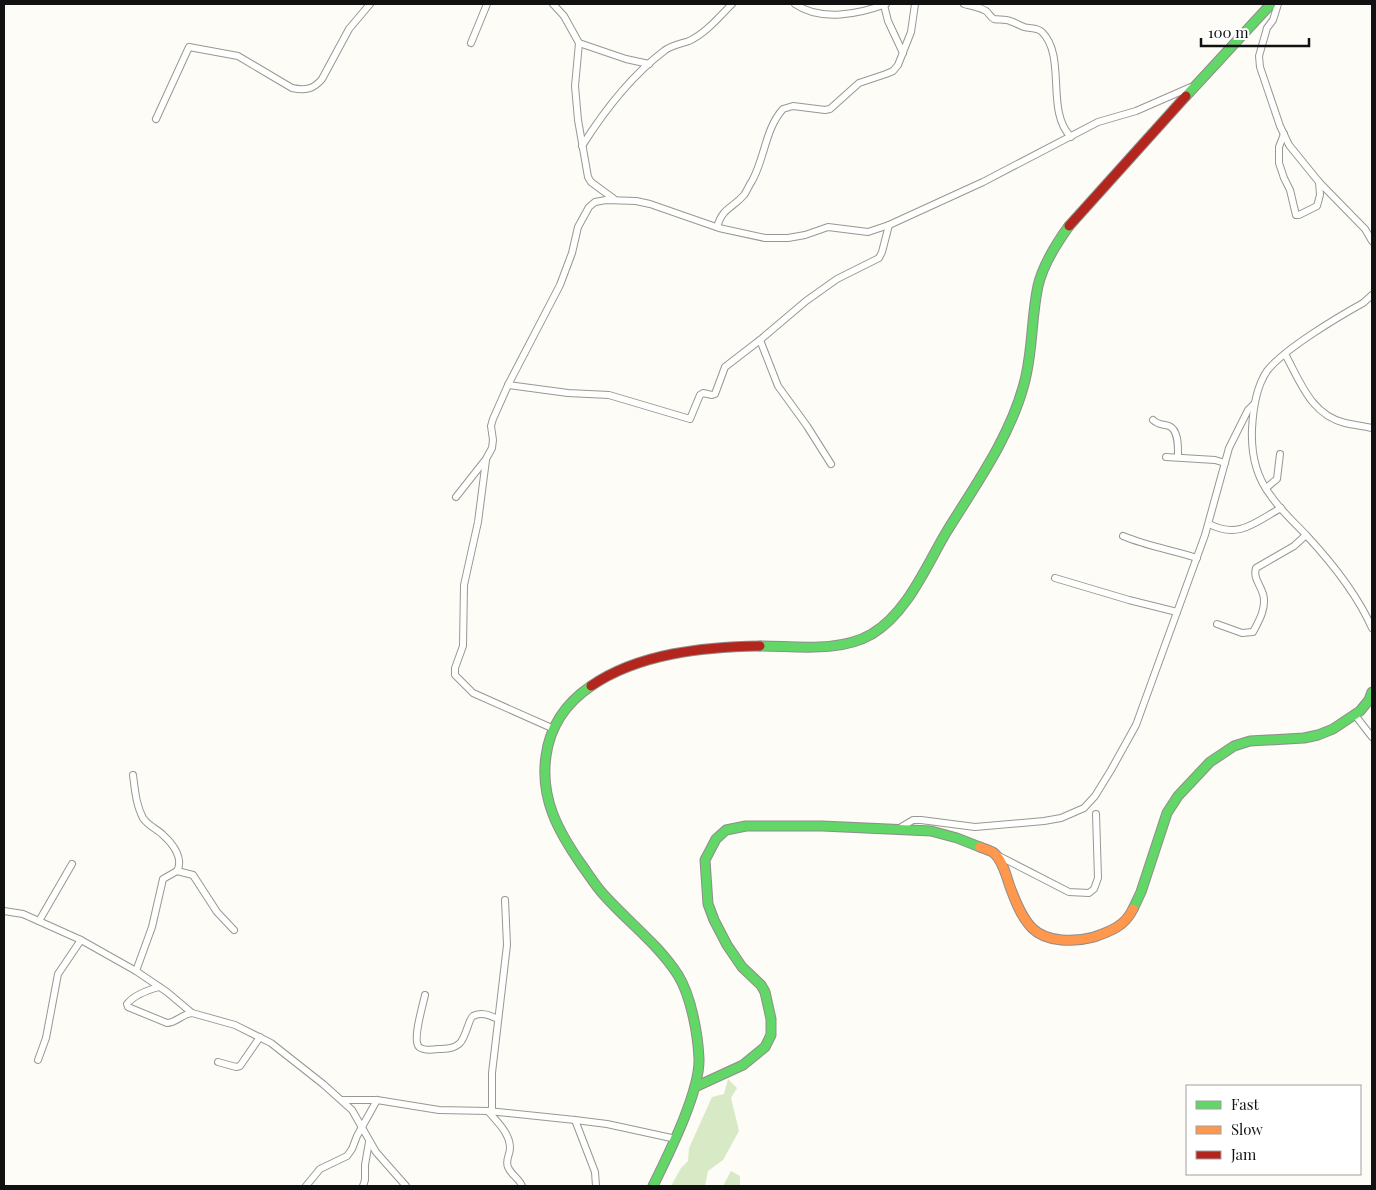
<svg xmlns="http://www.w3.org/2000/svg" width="1376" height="1190" font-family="'Playfair Display',serif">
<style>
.forest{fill:#d8eac5}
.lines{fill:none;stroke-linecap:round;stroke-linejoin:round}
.street-casing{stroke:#979795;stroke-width:8}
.fast-casing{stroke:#8e8d8b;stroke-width:11}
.slow-casing{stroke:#8e8d8b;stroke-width:11}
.jam-casing{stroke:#8e8d8b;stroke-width:11}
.street{stroke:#fffffe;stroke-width:6}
.fast{stroke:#63d668;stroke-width:9}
.slow{stroke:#ff974d;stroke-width:9}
.jam{stroke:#b3261e;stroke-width:9}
</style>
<rect width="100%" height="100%" fill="#fdfcf7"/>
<g class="forest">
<polygon points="728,1079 737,1088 731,1098 739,1131 723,1160 708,1171 705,1186 671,1186 681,1168 688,1161 689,1148 712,1097 724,1094"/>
<polygon points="731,1171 740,1176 740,1186 723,1186"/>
</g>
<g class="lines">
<defs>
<g id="street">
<polyline points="553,4 564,16 579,43 575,86 578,120 588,177 591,182 614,199"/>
<path d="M795,4C821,22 859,14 886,4"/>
<path d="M964,4C971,6 980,7 986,11C989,13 990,17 994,19C999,20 1005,19 1010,21C1014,22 1019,25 1024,27C1030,29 1037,27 1042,32C1067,57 1045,111 1071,137"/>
<polyline points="1278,4 1273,20 1267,28 1259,56 1260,67 1280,126 1289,145 1319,182 1365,229 1372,241"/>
<polyline points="884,5 888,21 903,53"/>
<polyline points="471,43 487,4"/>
<polyline points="579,43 626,59 649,64"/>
<path d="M156,119L189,47L238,56L292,88C305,91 314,89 322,79L349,29L370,4"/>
<polyline points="1284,134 1279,147 1279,163 1284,178 1290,190 1296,215 1299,215 1317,206 1320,195 1319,182"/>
<path d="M582,146C604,111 631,76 664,51C671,45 680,44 689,41C706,33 719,17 732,4"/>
<path d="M717,227C723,207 732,209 744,195C747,191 749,185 752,181C765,158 765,129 783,109L793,106L825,110L830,109L859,83L886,74L893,71L898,65L911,32L915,4"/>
<path d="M1372,295L1363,303C1338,317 1284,349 1267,371C1256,387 1253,409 1252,429C1251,453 1256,477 1271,496C1281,511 1295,523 1307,536C1332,563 1357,594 1372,628"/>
<polyline points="760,340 778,386 807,426 831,464"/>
<path d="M1285,354C1300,381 1311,415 1345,423C1354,425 1363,426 1372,428"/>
<polyline points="508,385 568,393 609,395 690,419 700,395 703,393 712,395 715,394 725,367 760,340 806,301 837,279 879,258 882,252 889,225"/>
<path d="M1153,420C1158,425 1163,424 1169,426C1179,430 1178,448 1178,457"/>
<polyline points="1166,457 1215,460 1225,463"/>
<polyline points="486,460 478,522 464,585 463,646 455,668 455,675 473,693 554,729"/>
<polyline points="1266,488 1277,479 1280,454"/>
<polyline points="456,497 486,459 492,448 493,440 491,426 493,419 508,385 560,285 572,253 578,227 589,207 595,202 606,200 636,201 650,204 719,228 765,238 788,238 805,235 828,227 868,232 889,225 983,182 1098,122 1136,111 1191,87"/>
<path d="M1209,524C1239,539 1254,523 1281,508"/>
<path d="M1123,536C1147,546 1172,550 1197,558"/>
<polyline points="1055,578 1129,600 1177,612"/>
<path d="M1217,624L1242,633L1253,632C1259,621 1267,607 1263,594C1260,584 1253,578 1256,568L1294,546L1306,535"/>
<polyline points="1355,715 1372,737"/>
<path d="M133,775C135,790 136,805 143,818C149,827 158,829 164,836C173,844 184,859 177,871L163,879L152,927L136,971"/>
<polyline points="898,829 913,820 921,820 975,827 1044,821 1061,818 1084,808 1095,796 1111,770 1136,725 1205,535 1229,448 1248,410 1254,404"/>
<polyline points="995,854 1069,892 1089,893 1094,889 1098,878 1096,814"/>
<polyline points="177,871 193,875 217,912 234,930"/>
<polyline points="4,911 23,914 81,940 136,971 167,992 192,1013 235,1025 271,1043 323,1084 352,1110 376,1152 406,1186"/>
<polyline points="39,921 72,864"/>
<path d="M159,987C148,990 134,995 127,1004L128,1007L167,1023C176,1023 182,1014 192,1013"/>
<path d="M425,995C423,1005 412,1040 419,1047C424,1051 432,1050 438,1049C445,1049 454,1049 460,1043C466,1037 469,1018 473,1016C481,1011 491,1016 498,1019"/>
<polyline points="38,1060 46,1038 58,974 81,940"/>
<polyline points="218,1062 236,1067 240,1066 260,1037"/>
<polyline points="342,1100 377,1100 439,1110 488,1111 575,1120 607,1124 676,1139"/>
<path d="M488,1111C497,1122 510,1133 510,1148C510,1155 505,1160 508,1167C511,1175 519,1178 522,1186"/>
<polyline points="492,1112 492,1073 507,945 505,900"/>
<polyline points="575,1120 595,1172 596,1186"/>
<polyline points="306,1186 320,1169 347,1156 352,1149 357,1136 377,1100"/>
<polyline points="363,1186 365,1180 365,1165 369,1142"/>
</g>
<g id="fast">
<polyline points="1186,96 1271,4"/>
<path d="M760,646C796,646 839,653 872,634C908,612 926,566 947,531C976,484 1010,437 1024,384C1033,352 1031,318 1038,286C1043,264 1056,244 1069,226"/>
<path d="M591,686C566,703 550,726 546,756C540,798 558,831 581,864C589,875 595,885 604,895C628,922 658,944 678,975C691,996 698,1034 699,1059C700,1092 668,1155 653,1186"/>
<polyline points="1133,909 1141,892 1167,813 1178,796 1210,762 1234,746 1250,741 1304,738 1318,735 1333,729 1360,711 1369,700 1372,692"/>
<polyline points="695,1087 743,1065 765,1047 771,1035 771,1019 765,992 761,985 742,967 727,945 714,920 708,904 705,860 716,839 726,830 746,826 822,826 931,831 957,838 980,847"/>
</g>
<path id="slow" d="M980,847C984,849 990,850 994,853C1002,860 1006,874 1009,884C1014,898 1021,917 1032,928C1047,943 1075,942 1094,937C1111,931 1125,926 1133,909"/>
<g id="jam">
<polyline points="1069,226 1186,96"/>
<path d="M591,686C639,653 704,647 760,646"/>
</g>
</defs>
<use href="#street" class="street-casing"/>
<use href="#fast" class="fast-casing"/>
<use href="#slow" class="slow-casing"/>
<use href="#jam" class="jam-casing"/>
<use href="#street" class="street"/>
<use href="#fast" class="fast"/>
<use href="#slow" class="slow"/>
<use href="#jam" class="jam"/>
</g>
<rect width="1376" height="1190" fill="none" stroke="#111111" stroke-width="10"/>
<rect x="1186" y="1085" width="175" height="90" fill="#ffffff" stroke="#a0a0a0"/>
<rect x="1196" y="1101" width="25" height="8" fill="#63d668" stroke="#a0a0a0"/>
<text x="1231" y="1110" font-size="15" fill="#111111">Fast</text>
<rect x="1196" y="1126" width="25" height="8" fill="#ff974d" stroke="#a0a0a0"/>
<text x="1231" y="1135" font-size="15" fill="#111111">Slow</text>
<rect x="1196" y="1151" width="25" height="8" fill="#b3261e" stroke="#a0a0a0"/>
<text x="1231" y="1160" font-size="15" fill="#111111">Jam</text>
<path d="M1201 38v8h108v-8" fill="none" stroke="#111111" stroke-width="2.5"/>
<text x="1208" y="38" font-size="15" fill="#111111" stroke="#ffffff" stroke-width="4" paint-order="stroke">100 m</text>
</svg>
